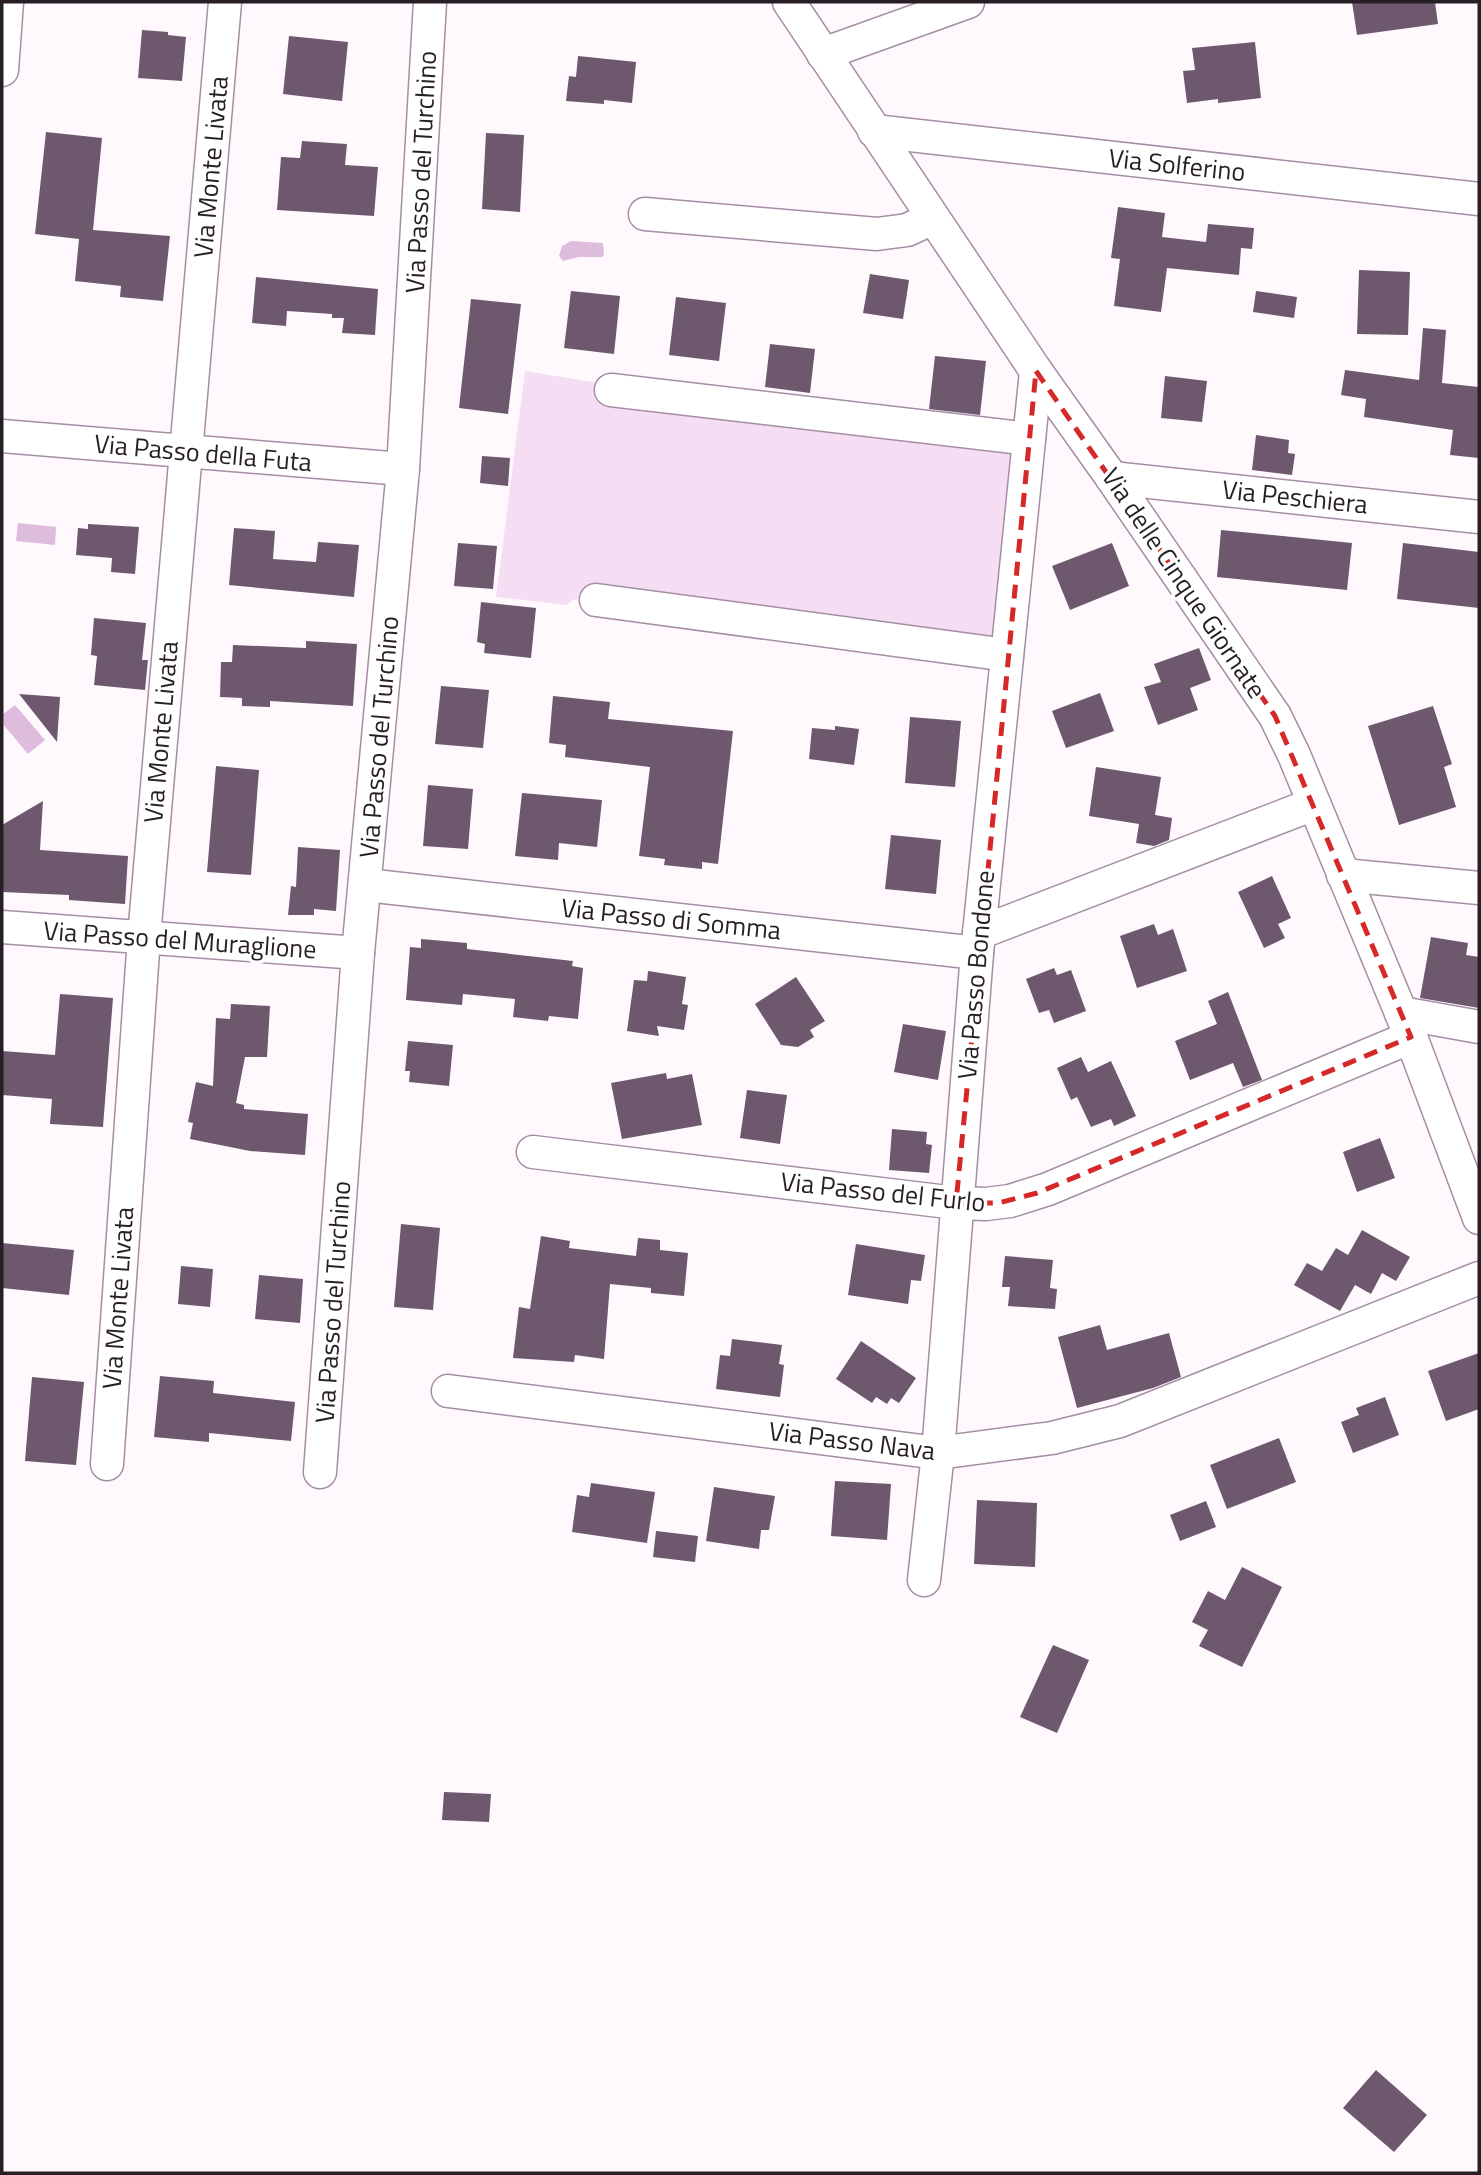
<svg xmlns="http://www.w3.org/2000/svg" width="1481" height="2175" font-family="'Titillium Web',sans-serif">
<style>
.green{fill:#f5def4}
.water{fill:#debcdd}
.building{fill:#6d586d}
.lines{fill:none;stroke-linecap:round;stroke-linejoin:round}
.minor-casing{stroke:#a58ea4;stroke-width:35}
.minor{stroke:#fff;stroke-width:32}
.marked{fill:none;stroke:#d62828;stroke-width:5;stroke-dasharray:14 9;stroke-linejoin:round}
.labels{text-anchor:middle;stroke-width:7;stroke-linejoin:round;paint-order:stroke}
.street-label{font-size:26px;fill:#271e26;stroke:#fff}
</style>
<rect width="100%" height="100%" fill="#fff9fe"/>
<polygon class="green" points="525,371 1021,451 1005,640 588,596 571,601 567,605 496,597"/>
<g class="water">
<polygon points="571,241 603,243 604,255 602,257 579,257 563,261 559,256 562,246"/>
<polygon points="18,523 56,527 55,545 16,541"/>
<polygon points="15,705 45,740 28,754 2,723 2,715"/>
</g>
<g class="building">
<polygon points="1352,2 1435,2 1438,24 1357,35"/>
<polygon points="142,30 168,32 168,35 186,37 182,81 138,78"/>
<polygon points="289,36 348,42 342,101 283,94"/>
<polygon points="1255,42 1261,98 1218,103 1218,99 1187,103 1183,71 1195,70 1192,48"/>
<polygon points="578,56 636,62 632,103 604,100 604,104 566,101 569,76 576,77"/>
<polygon points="46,132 102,138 93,230 170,236 163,301 120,297 121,286 75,281 79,239 35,234"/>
<polygon points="486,133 524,135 520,212 482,209"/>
<polygon points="302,141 347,144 345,165 378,167 374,216 277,210 281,157 300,158"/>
<polygon points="1118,207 1165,213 1162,237 1206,242 1208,224 1254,228 1252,249 1241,248 1239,275 1167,268 1161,312 1114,306 1120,259 1111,258"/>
<polygon points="1359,270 1410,272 1408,335 1357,334"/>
<polygon points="870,274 909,280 903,319 863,313"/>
<polygon points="256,277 378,289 375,335 342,333 344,318 332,318 332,314 287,311 286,326 252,323"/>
<polygon points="571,291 620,296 614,354 564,348"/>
<polygon points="1256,291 1297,297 1294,318 1253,312"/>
<polygon points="676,297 726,303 719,361 669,355"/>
<polygon points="471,299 521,304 508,414 459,408"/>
<polygon points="1423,328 1446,330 1442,383 1479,387 1479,458 1450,455 1453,430 1364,417 1366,399 1341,395 1345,370 1419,380"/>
<polygon points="770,344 815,349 810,393 765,387"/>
<polygon points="935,356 986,361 980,415 929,409"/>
<polygon points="1165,376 1207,381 1202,422 1161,418"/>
<polygon points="1256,435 1289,440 1288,453 1295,454 1292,475 1252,470"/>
<polygon points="482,456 510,458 508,486 480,483"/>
<polygon points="88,524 139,527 135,574 111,572 112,558 76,555 78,528 88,529"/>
<polygon points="234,528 275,531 273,559 316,562 318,542 359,545 354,597 229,585"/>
<polygon points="1221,530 1352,543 1347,590 1217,577"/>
<polygon points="458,543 497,546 493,589 454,586"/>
<polygon points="1112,543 1129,586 1070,610 1052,566"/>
<polygon points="1403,543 1479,552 1479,608 1397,599"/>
<polygon points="481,602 536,608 531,658 484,653 485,644 477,642"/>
<polygon points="94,618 146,623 142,660 148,660 145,690 94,685 97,656 91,655"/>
<polygon points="306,641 357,644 353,706 270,701 270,707 242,706 242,698 220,697 221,662 232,662 233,645 306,648"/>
<polygon points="1199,648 1211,680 1190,688 1198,710 1158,725 1144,687 1161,682 1154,664"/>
<polygon points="441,686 489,690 483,748 435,744"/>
<polygon points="1100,693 1114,731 1066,748 1052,711"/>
<polygon points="19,694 60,697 57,742"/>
<polygon points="553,696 610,702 608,719 733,731 718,864 702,862 702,869 664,865 665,859 639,856 650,767 565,757 566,745 549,743"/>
<polygon points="1433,706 1452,764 1444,767 1456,807 1399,825 1368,726"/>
<polygon points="910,717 961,721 955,787 905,783"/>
<polygon points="835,726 859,729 854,765 809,759 812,728 835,730"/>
<polygon points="216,766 259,770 251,875 207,872"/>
<polygon points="1096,767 1161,777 1155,815 1172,818 1169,840 1154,846 1136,843 1139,824 1089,816"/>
<polygon points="428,785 473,789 468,849 423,846"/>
<polygon points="522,793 602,800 597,847 559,843 558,860 515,856"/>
<polygon points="43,801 40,850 128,856 125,904 69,900 69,895 2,892 2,825"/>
<polygon points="891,835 941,840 936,894 885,889"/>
<polygon points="298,847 340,850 336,911 314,909 314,915 288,915 291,886 296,887"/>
<polygon points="1272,876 1291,918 1278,924 1285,938 1264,948 1238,892"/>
<polygon points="1154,924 1158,935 1173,929 1187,971 1137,988 1120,936"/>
<polygon points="1431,937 1468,943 1466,955 1479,957 1479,1008 1420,998"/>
<polygon points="421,939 467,943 467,949 573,961 572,966 583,968 578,1019 549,1016 548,1021 513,1017 515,999 463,994 462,1005 406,1000 410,947 421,948"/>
<polygon points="1054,968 1057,975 1071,970 1086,1011 1054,1023 1049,1010 1039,1013 1026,979"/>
<polygon points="648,971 686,977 682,1004 688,1005 684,1030 657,1026 659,1036 627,1031 634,980 647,981"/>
<polygon points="796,977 825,1021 810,1030 814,1037 798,1047 781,1045 755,1004"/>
<polygon points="1228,992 1262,1080 1243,1087 1233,1063 1190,1080 1175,1041 1217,1024 1208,1001"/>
<polygon points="60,994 113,998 103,1127 50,1124 52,1099 2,1095 2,1051 55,1055"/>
<polygon points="231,1004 270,1006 267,1057 245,1057 236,1103 244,1105 244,1109 308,1114 305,1155 250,1151 190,1139 193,1123 188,1122 196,1082 213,1086 216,1018 230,1019"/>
<polygon points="903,1024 946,1031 938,1080 894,1072"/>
<polygon points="408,1041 453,1045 449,1086 409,1082 410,1071 405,1071"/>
<polygon points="1081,1057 1088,1072 1111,1061 1136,1116 1114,1126 1111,1119 1091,1127 1077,1097 1071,1100 1057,1068"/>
<polygon points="666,1073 667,1079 692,1074 702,1125 622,1139 611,1083"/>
<polygon points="747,1090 787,1095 780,1144 740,1138"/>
<polygon points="892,1129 927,1132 926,1144 932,1145 929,1173 889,1170"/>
<polygon points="1380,1138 1395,1178 1357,1192 1343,1152"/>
<polygon points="401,1224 440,1228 433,1310 394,1307"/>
<polygon points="1362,1230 1410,1257 1396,1281 1382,1273 1371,1294 1355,1285 1340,1311 1294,1285 1307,1263 1322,1271 1336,1248 1348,1255"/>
<polygon points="541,1236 570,1241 569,1248 636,1256 638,1238 660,1240 660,1250 688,1253 684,1296 651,1293 651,1288 610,1284 604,1359 575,1355 574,1362 513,1358 519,1307 530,1309"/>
<polygon points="2,1243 74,1250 69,1295 2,1288"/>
<polygon points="856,1244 925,1255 921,1281 911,1280 908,1304 848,1295"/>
<polygon points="1005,1256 1053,1260 1050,1288 1057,1289 1055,1309 1008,1306 1010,1287 1002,1287"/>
<polygon points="181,1266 213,1269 210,1307 178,1304"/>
<polygon points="259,1275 303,1279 300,1323 255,1319"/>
<polygon points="1100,1325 1107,1350 1169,1333 1181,1377 1153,1388 1077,1408 1058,1337"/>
<polygon points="732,1339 782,1345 779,1364 784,1365 780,1397 716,1389 720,1355 730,1356"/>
<polygon points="861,1341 916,1378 899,1403 891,1398 887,1404 876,1397 872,1403 836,1379"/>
<polygon points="1479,1353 1479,1409 1446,1421 1428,1371"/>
<polygon points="160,1376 214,1381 213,1393 295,1402 291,1441 209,1433 209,1442 154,1437"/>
<polygon points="32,1377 84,1382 76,1465 25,1461"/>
<polygon points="1385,1397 1399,1435 1353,1453 1341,1422 1359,1415 1356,1408"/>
<polygon points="1279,1438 1296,1482 1227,1509 1210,1465"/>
<polygon points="835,1481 891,1484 887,1540 831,1536"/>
<polygon points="591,1483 655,1492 647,1543 572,1532 577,1495 589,1497"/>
<polygon points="714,1487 775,1496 769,1530 761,1530 759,1549 706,1541"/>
<polygon points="977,1500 1037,1503 1035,1567 974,1564"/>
<polygon points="1206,1501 1216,1527 1180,1541 1170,1515"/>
<polygon points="656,1531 698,1536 695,1562 653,1557"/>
<polygon points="1242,1567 1282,1587 1242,1667 1199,1646 1208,1630 1192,1622 1208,1591 1225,1600"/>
<polygon points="1053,1645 1089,1660 1057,1733 1020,1717"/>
<polygon points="444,1792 491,1794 489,1822 442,1820"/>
<polygon points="1376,2070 1427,2115 1394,2152 1343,2108"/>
</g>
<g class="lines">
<defs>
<g id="minor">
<polyline points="789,2 1036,371 1112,478 1275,716 1294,755 1411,1037 1479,1218"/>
<polyline points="823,54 968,2"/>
<polyline points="2,70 7,2"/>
<polyline points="874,131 1479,199"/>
<polyline points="645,214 877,234 907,230 933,218"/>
<polyline points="611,390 1029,439"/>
<polyline points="2,436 403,469"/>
<polyline points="1112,478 1479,517"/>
<polyline points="596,600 1007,655"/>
<polyline points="1343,875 1479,888"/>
<polyline points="366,885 977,953"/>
<polyline points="2,927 358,953"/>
<polyline points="979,933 1314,804"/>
<polyline points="1401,1013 1479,1027"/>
<polyline points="533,1152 956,1203 986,1204 1010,1201 1048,1189 1411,1037"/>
<polyline points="448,1391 938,1453 1052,1438 1120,1421 1479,1278"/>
<polyline points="107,1464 144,937 225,2"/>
<polyline points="320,1472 358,953 403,469 430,2"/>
<polyline points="924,1580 938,1453 977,953 1036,371"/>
</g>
</defs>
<use href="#minor" class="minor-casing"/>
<use href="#minor" class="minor"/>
</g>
<path class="marked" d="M1036,371L1275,716L1411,1037L1037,1193L998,1203H956Z"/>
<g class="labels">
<g class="street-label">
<text transform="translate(1177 165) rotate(6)" y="9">Via Solferino</text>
<text transform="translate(211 167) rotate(-85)" y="9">Via Monte Livata</text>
<text transform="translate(421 172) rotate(-87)" y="9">Via Passo del Turchino</text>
<text transform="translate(203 453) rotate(5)" y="9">Via Passo della Futa</text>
<text transform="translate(1295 497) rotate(6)" y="9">Via Peschiera</text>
<text transform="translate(1184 583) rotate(56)" y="9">Via delle Cinque Giornate</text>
<text transform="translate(161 732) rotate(-85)" y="9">Via Monte Livata</text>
<text transform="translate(379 737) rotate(-85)" y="9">Via Passo del Turchino</text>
<text transform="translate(671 919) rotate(6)" y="9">Via Passo di Somma</text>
<text transform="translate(180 940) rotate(4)" y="9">Via Passo del Muraglione</text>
<text transform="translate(976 975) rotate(-85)" y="9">Via Passo Bondone</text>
<text transform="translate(883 1192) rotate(6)" y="9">Via Passo del Furlo</text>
<text transform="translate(118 1298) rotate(-86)" y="9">Via Monte Livata</text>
<text transform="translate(333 1302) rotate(-86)" y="9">Via Passo del Turchino</text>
<text transform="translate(852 1441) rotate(7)" y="9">Via Passo Nava</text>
</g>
</g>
<rect width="1481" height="2175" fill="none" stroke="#271e26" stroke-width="7"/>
</svg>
